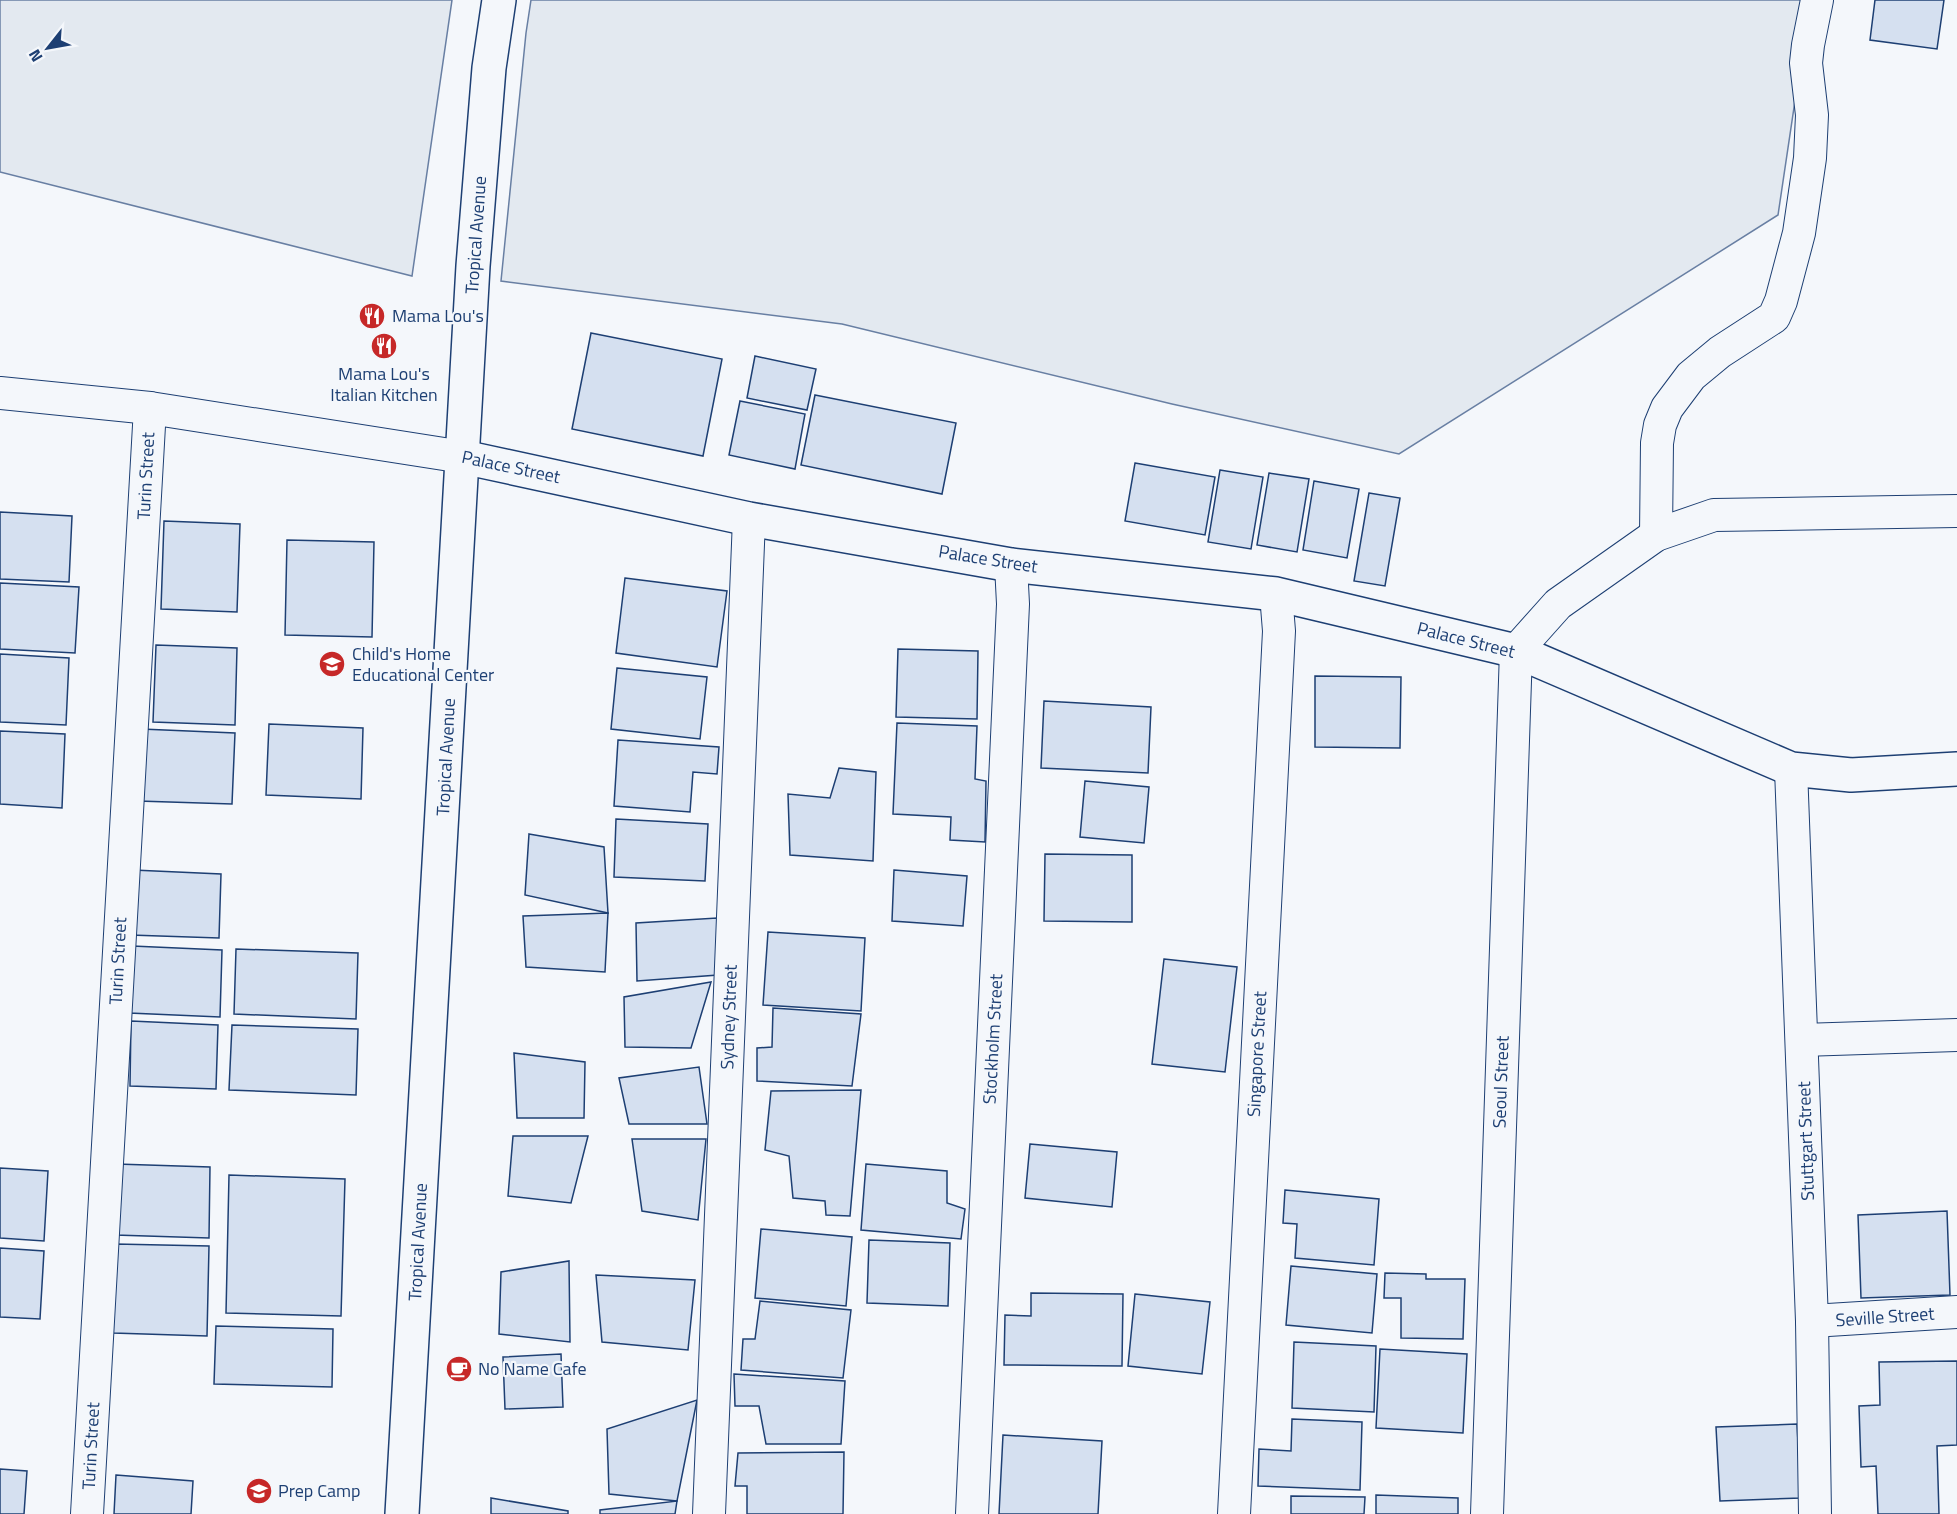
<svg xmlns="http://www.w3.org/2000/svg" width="1957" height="1514" font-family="'Titillium Web',sans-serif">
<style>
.green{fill:#e3e9f0;stroke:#687fa3;stroke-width:1.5}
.building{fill:#d5e0f0;stroke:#1d3f73;stroke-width:1.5}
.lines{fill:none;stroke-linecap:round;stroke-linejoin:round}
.street-casing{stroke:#1d3f73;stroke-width:34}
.secondary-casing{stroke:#1d3f73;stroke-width:36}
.street{stroke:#f4f7fb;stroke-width:32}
.secondary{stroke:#f4f7fb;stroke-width:33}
.labels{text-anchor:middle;stroke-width:4.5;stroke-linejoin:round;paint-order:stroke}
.street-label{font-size:18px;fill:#1d3f73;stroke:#f4f7fb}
.poi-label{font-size:18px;fill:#1d3f73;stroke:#f4f7fb;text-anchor:start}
</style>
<rect width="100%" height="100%" fill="#f4f7fb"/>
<g class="green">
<polygon points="0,0 452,0 412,276 0,172"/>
<polygon points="531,0 1810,0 1778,215 1399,454 1172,404 842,324 501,281 526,33"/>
</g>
<g class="building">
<polygon points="1875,0 1944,0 1937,49 1870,40"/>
<polygon points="591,333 722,359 703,456 572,429"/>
<polygon points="755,356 816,369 807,410 747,398"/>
<polygon points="815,395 956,423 942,494 801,465"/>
<polygon points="740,401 805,414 795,469 729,455"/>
<polygon points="1135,463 1215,477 1205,535 1125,521"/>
<polygon points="1220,470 1263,477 1251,549 1208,542"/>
<polygon points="1269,473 1309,479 1297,552 1257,545"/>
<polygon points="1314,481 1359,489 1347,558 1303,550"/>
<polygon points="1369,493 1400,498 1385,586 1354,581"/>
<polygon points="0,512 72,516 69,582 0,579"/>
<polygon points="164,521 240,524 237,612 161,609"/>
<polygon points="287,540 374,542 372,637 285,635"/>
<polygon points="625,578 727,591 717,667 616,653"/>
<polygon points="0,583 79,587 75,653 0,649"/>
<polygon points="156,645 237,648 235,725 153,722"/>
<polygon points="898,649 978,651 977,719 896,717"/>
<polygon points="0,654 69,658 66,725 0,722"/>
<polygon points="617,668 707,677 700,739 611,729"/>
<polygon points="1315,676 1401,677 1400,748 1315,747"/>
<polygon points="1044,701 1151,707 1148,773 1041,768"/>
<polygon points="897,723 977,726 975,779 986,781 985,842 950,840 951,817 893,814"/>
<polygon points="269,724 363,728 361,799 266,795"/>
<polygon points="141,729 235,733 232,804 138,801"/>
<polygon points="0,731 65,734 62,808 0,804"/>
<polygon points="618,740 719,747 717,774 693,772 690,812 614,806"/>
<polygon points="839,768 876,772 873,861 790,855 788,794 830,798"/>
<polygon points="1085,781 1149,787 1144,843 1080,837"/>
<polygon points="616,819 708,824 705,881 614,877"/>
<polygon points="529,834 604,847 608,913 525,895"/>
<polygon points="1045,854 1132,855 1132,922 1044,921"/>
<polygon points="133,870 221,874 219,938 130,935"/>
<polygon points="894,870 967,876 963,926 892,921"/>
<polygon points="608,913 605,972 526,967 523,916"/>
<polygon points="717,918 718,975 637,981 636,923"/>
<polygon points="768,932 865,938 861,1011 763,1005"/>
<polygon points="132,946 222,950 220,1017 129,1013"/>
<polygon points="236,949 358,953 356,1019 234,1014"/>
<polygon points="1164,959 1237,967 1225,1072 1152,1064"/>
<polygon points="711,982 691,1048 625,1047 624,997"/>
<polygon points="773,1008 861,1014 852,1086 757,1081 757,1048 772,1047"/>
<polygon points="131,1021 218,1025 216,1089 130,1086"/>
<polygon points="232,1025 358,1029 356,1095 229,1090"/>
<polygon points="514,1053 585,1062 584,1118 517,1118"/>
<polygon points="699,1067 707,1124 629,1124 619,1078"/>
<polygon points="861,1090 850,1216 826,1215 825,1201 793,1198 789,1156 765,1150 771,1091"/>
<polygon points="513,1136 588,1136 571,1203 508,1196"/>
<polygon points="632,1139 706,1139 698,1220 642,1211"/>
<polygon points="1030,1144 1117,1152 1112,1207 1025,1198"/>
<polygon points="116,1164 210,1167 209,1238 115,1235"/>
<polygon points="866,1164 947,1171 947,1203 965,1209 961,1239 861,1230"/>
<polygon points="0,1168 48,1171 44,1241 0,1238"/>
<polygon points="229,1175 345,1179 341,1316 226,1313"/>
<polygon points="1285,1190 1379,1199 1374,1265 1295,1258 1297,1224 1283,1223"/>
<polygon points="1947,1211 1950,1295 1861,1298 1858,1215"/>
<polygon points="761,1229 852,1237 846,1306 755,1298"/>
<polygon points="869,1240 950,1243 948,1306 867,1303"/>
<polygon points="115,1244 209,1246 207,1336 113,1333"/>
<polygon points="0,1248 44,1251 40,1319 0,1317"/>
<polygon points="569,1261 570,1342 499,1334 501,1272"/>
<polygon points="1291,1266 1377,1274 1372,1333 1286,1325"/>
<polygon points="1385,1273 1426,1274 1426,1279 1465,1279 1463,1339 1401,1338 1401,1298 1384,1298"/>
<polygon points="596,1275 695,1280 688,1350 602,1342"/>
<polygon points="1031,1293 1123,1294 1122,1366 1004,1365 1005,1315 1031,1316"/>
<polygon points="1135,1294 1210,1302 1202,1374 1128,1366"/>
<polygon points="760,1301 851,1310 843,1378 741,1370 743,1339 755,1339"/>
<polygon points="216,1326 333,1329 332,1387 214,1384"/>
<polygon points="1294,1342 1376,1346 1374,1412 1292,1408"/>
<polygon points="1380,1349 1467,1354 1463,1433 1376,1428"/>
<polygon points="561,1354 563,1407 505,1409 503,1357"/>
<polygon points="1957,1361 1957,1445 1937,1446 1939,1514 1878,1514 1876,1466 1861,1467 1859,1406 1880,1405 1879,1362"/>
<polygon points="734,1374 845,1381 841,1444 766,1444 759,1406 735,1406"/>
<polygon points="697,1400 677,1501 609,1494 607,1429"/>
<polygon points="1292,1419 1362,1422 1360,1490 1258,1486 1259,1449 1291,1451"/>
<polygon points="1797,1424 1801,1498 1720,1501 1716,1427"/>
<polygon points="1003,1435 1102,1441 1098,1514 999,1514"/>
<polygon points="844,1452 843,1514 747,1514 747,1486 735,1486 738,1453"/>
<polygon points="0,1469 27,1471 24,1514 0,1514"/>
<polygon points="116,1475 193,1481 191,1514 114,1514"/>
<polygon points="1376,1495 1458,1498 1458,1514 1376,1514"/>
<polygon points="1291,1496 1365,1497 1364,1514 1291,1514"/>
<polygon points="491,1498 568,1511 568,1514 491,1514"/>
<polygon points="677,1501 675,1514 600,1514 600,1510"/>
</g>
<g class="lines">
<defs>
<g id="street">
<polyline points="0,393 150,408 463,457"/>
<polyline points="1656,535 1657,443 1660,425 1667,408 1691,376 1720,352 1774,317 1781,301 1799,233 1810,158 1812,115 1806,63 1808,45 1817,0"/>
<polyline points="1791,769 1812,1321 1815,1514"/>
<polyline points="1802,1040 1957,1035"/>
<polyline points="1812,1321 1957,1312"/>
<polyline points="87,1514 150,408"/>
<polyline points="709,1514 749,519"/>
<polyline points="972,1514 1013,604 1011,565"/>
<polyline points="1234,1514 1279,631 1276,594"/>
<polyline points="1487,1514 1516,651 1558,604 1656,535 1714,515 1957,511"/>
</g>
<g id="secondary">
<polyline points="463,457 749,519 1011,565 1276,594 1516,651 1791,769 1851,775 1957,769"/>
<polyline points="402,1514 473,266 489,68 499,0"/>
</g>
</defs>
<use href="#street" class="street-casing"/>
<use href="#secondary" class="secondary-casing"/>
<use href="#street" class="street"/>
<use href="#secondary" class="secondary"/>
</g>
<defs>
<symbol id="restaurant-disc" viewBox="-11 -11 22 22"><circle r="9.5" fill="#c62828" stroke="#f4f7fb"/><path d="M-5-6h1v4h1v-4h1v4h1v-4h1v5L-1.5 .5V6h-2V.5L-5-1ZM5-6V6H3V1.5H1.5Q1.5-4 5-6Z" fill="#fff"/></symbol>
<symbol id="school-disc" viewBox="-11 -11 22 22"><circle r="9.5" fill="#c62828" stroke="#f4f7fb"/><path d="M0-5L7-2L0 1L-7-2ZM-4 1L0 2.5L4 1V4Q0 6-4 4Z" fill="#fff"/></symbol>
<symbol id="cafe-disc" viewBox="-11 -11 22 22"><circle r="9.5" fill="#c62828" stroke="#f4f7fb"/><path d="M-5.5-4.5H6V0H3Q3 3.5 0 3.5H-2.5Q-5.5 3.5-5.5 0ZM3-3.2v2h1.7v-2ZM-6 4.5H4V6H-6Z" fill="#fff"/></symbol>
</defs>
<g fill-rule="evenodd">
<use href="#restaurant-disc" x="357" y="301" width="30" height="30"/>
<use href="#restaurant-disc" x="369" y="331" width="30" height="30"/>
<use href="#school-disc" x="317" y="649" width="30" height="30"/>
<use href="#cafe-disc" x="444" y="1354" width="30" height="30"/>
<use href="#school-disc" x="244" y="1476" width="30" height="30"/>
</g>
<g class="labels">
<g class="street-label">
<text transform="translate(476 235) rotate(-86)" y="6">Tropical Avenue</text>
<text transform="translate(511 467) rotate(12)" y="6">Palace Street</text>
<text transform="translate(146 476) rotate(-87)" y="6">Turin Street</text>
<text transform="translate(988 559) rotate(9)" y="6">Palace Street</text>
<text transform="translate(1466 640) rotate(14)" y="6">Palace Street</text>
<text transform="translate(446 757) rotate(-87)" y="6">Tropical Avenue</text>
<text transform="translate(118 961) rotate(-87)" y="6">Turin Street</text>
<text transform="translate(729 1017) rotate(-88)" y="6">Sydney Street</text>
<text transform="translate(993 1039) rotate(-87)" y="6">Stockholm Street</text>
<text transform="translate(1257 1054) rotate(-87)" y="6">Singapore Street</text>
<text transform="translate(1501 1082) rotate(-88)" y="6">Seoul Street</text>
<text transform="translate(1806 1141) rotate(-92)" y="6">Stuttgart Street</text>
<text transform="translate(418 1242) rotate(-87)" y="6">Tropical Avenue</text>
<text transform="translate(1885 1317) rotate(-4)" y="6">Seville Street</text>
<text transform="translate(91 1446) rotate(-87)" y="6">Turin Street</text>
</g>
<g class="poi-label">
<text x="392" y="322">Mama Lou's</text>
<text x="384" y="380" text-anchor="middle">Mama Lou's<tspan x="384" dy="21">Italian Kitchen</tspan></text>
<text x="352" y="660">Child's Home<tspan x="352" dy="21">Educational Center</tspan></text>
<text x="478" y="1375">No Name Cafe</text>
<text x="278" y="1497">Prep Camp</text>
</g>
</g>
<g transform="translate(48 48) rotate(239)" stroke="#f4f7fb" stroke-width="4.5" paint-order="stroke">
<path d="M0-4.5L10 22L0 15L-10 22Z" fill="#1d3f73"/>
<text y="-9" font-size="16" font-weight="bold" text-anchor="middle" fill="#1d3f73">N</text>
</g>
</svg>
